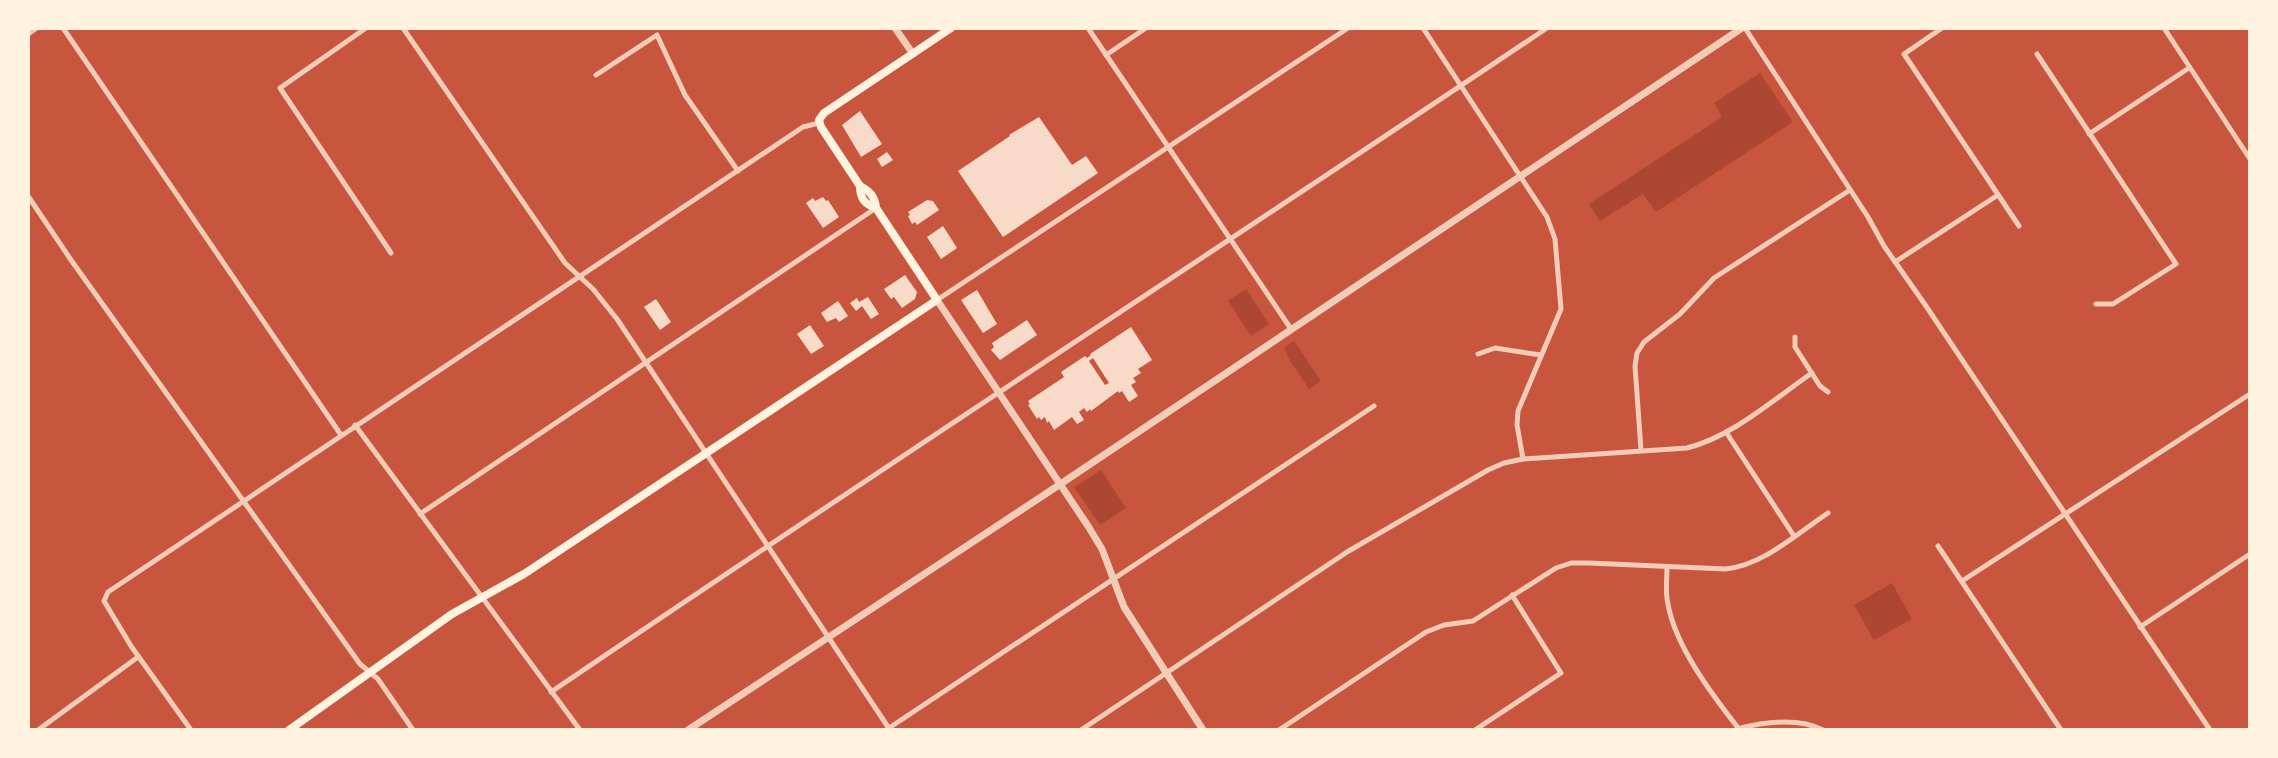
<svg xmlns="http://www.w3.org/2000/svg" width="2278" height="758" font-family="Figtree,sans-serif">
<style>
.green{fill:#ae4732}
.building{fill:#f7dbc8;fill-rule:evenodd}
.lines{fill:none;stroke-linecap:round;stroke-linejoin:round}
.minor{stroke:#f1ccb7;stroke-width:5}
.tertiary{stroke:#f1ccb7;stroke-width:7}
.secondary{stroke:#fff3e0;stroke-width:8}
</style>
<rect width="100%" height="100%" fill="#c8553d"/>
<g class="green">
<polygon points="1760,73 1793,122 1656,212 1643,194 1600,221 1589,204 1722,117 1714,103"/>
<polygon points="1246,289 1269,324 1251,336 1228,301"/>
<polygon points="1294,341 1321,381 1309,389 1287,356 1288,355 1284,348"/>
<polygon points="1101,470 1126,508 1100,525 1074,487"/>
<polygon points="1892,583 1912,619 1874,640 1854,605"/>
</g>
<g class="building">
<polygon points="860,111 882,144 861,157 842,125"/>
<polygon points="1039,117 1072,165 1086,156 1098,173 1003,237 958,171 1010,136 1009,135"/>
<polygon points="887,152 893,160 882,167 877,159"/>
<polygon points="823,197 826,201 828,200 839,217 823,228 806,203 813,198 815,201"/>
<polygon points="927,200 933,201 939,210 917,225 915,222 912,224 908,216 910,215 908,212"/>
<polygon points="943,226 957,248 941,259 927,237"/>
<polygon points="905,275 917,292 915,299 902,308 894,297 891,299 884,289"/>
<polygon points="977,290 997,324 983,333 961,300"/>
<polygon points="868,297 879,314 871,319 862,306 856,311 850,303 857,298 859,302"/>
<polygon points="656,299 671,322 660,330 644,307"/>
<polygon points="838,301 848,316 839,322 836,318 827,322 821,313"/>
<polygon points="1027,320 1037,335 1000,360 991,350 994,347 992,343"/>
<polygon points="810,325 824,346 811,354 797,334"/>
<path d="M1131,327L1152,360L1138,369L1141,373L1133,378L1136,382L1131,385L1138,396L1129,402L1122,391L1119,393L1118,391L1091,411L1090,409L1087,412L1084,408L1079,412L1084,420L1077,424L1072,417L1054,430L1049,421L1047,423L1045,417L1041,420L1039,417L1037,419L1028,405L1030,404L1028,401L1064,377L1061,372L1085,356L1087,358L1091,355L1090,354ZM1093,358L1109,383L1105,385L1089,361Z"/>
</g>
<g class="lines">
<g class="minor">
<polyline points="63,28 341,435"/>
<polyline points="366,28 280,88 391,253"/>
<polyline points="403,28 565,263 593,289 617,319 890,730"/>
<polyline points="1088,28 1291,329"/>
<polyline points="1423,28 1547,217 1555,239 1561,309 1518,411 1517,425 1523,459"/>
<polyline points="1745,28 1868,217 1884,246 1926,306 2210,730"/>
<polyline points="1942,28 1904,54 2019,226"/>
<polyline points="2164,28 2250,159"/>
<polyline points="2037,54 2176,264 2113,304 2096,304"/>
<polyline points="1106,55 1146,28"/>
<polyline points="596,75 657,35 685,95 738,171"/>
<polyline points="2089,134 2189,68"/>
<polyline points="28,196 71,260 360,664 378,679 413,730"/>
<polyline points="1895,262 1998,195"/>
<polyline points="937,300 1348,28"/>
<polyline points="1795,337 1795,347 1820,386 1828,392"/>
<polyline points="1478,354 1495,348 1541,355"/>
<polyline points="355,425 580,730"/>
<polyline points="1726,432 1794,536"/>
<polyline points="1641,450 1635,366 1637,353 1644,342 1680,314 1714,278 1850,190"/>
<polyline points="420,514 876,208"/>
<polyline points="1938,546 2061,730"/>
<path d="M1667,567C1667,579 1665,593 1668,604C1675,646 1713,696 1739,729"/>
<polyline points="1962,581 2250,394"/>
<polyline points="2140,627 2250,554"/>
<path d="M551,692C881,468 1215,251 1547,28"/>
<path d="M1737,729C1764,722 1798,717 1823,730"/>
<polyline points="38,730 138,657"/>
<polyline points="191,730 131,646 104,601 108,592 803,127 819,123"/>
<polyline points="886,730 1374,406"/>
<path d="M1081,730L1347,552L1488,470L1504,463L1523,459L1687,448C1732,437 1774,399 1812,373"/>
<path d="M1279,730L1426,632L1444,625L1473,621L1556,568L1571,563H1589L1725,569C1762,566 1798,533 1828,513"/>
<polyline points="1475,730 1561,673 1512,595"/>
</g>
<g class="tertiary">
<polyline points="895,28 913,54"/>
<polyline points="28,33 35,28"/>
<polyline points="937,300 1088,526 1102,549 1124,607 1203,730"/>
<polyline points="688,730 1050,491 1742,28"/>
</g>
<g class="secondary">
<path d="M876,208C864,204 860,198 860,186L821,127L819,120L824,113L951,28"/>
<path d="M289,730L452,614L524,574L937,300L876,208C875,197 870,191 860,186"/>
</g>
</g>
<rect width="2278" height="758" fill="none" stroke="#fff3e0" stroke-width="60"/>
</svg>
